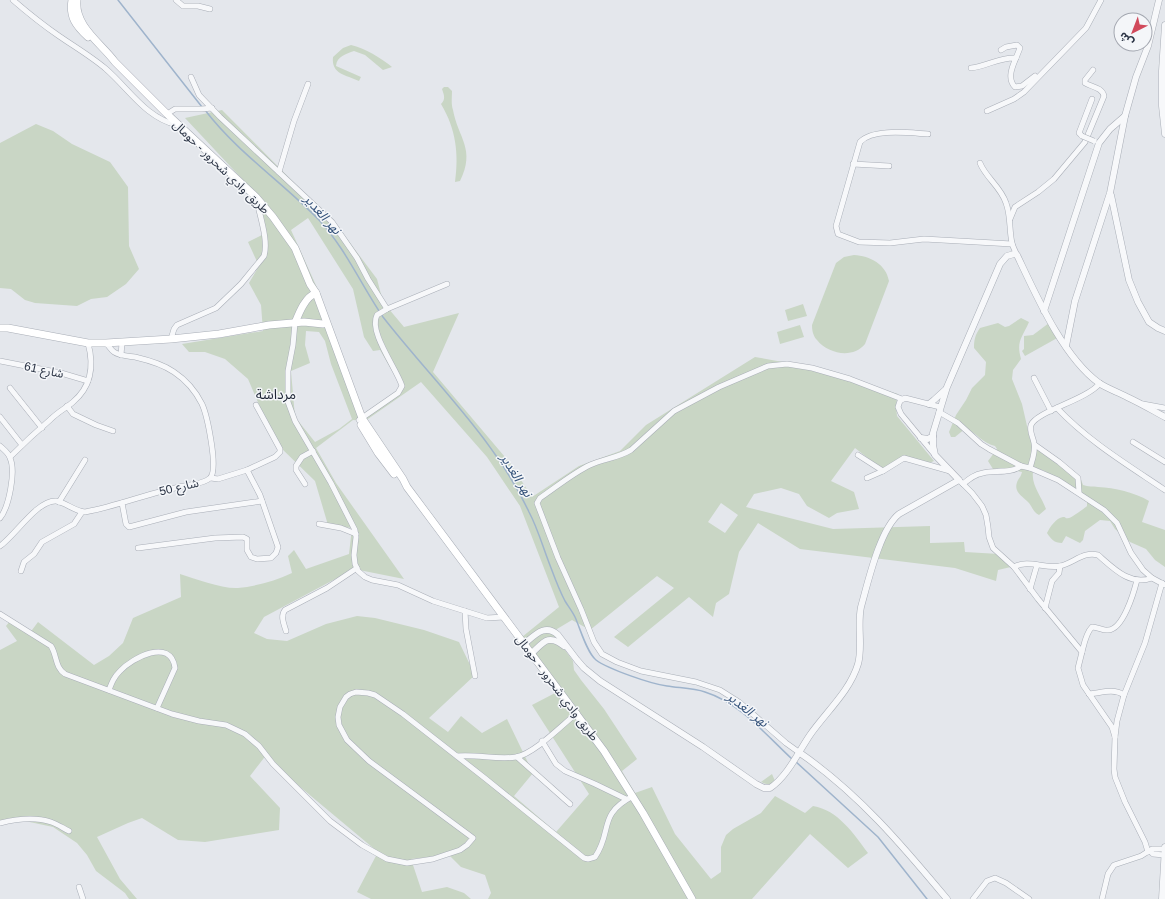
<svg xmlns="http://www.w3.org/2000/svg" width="1165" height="899" font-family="Helvetica,'Noto Sans Arabic',sans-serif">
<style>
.green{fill:#c9d6c5;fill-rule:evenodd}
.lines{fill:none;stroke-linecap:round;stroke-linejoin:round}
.stream{stroke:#9fb4cc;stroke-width:1.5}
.minor-casing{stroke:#a9aeb7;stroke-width:6}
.tertiary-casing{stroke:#a9aeb7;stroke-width:7}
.secondary-casing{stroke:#a9aeb7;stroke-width:8}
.minor{stroke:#f7f8fa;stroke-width:5}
.tertiary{stroke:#f7f8fa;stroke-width:6}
.secondary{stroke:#fff;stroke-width:7}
.minor-bridge-casing{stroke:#a9aeb7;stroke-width:6;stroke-linecap:butt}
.minor-bridge{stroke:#f7f8fa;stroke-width:5}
.labels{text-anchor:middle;stroke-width:3;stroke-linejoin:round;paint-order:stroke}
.street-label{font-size:12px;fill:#2b3445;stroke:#f4f6f9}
.water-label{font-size:13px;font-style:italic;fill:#34527a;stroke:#f4f6f9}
.quarter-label{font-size:14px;fill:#1d2536;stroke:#f4f6f9}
</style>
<rect width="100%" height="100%" fill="#e4e7ec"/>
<g class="green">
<path d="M351,45C365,48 381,58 392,67L383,70L365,55L354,51C346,54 337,56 336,66L361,77L359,81C346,75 331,74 333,57L343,48Z"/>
<path d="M444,87H448L452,91C452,97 451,104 453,110C458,138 476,149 460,181L455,182C459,154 456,129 441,104C446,99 444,95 442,89Z"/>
<path d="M222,110L338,227L377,279L383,302L404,327L459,313L433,372L510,463L532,497L579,466L620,451L646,425L755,357L833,371L847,379L898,394L896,405L897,416L934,461L929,463L905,456L883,470L855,448L831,481L854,492L859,509L837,513L829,518L807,506L799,494L781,488L754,494L746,507L833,529L930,526V543L964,542L965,552L999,554L1015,566L998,570L996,581L955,568L800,549L758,523L739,552L729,594L716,603L713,617L689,597L628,647L614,637L674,588L657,576L590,630L572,620L552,632L573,661L574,670L581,680L604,709L637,759L622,771L635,793L652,787L675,834L711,879L721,872V847L726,835L733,829L761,813L775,796L805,813L813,806C838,810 854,834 868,853L848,868L810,834L752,899H488L491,893L485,875L461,867L449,855L411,859L422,892L447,887L464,893L471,899H371L357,892L378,852L293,781L267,754L250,776L280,808L279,830L205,842L178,840L142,818L128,823L97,837L120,879L137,899H129L125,893L96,871L87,855L77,843L53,827L11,818L0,822V650L17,641L6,626L10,621L29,634L38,622L94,665L109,656L123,643L133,618L181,597L180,574C196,579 222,589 238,588C257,586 275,581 292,573L288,556L294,550L306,569L349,554L352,528L328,525L315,481L279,446L263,414L248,379L225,359L205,352H189L182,344L263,331L261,305L249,283L259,266L248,242L266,233L260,198L185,118ZM308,218L353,289L364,337L373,351L380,350L398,381L400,390L363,414L319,292L291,230ZM306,331L319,332L325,341L331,364L352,419L339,429L315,442L295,417L291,371L310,363L305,345ZM421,382L487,457L520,506L559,607L522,637L557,692L532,705L589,794L556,832L514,796L533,773L507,719L482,733L461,716L448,732L429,718L475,675L459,642L424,630L375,618L357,616L326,624L287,641L267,639L254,633L264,617L354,569L404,579L336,483L316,448L353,420L365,421ZM721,503L738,515L725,533L708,522Z"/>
<polygon points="36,124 53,131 72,144 110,162 128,187 129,246 139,269 126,284 107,297 91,299 77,306 35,303 25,300 11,289 0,288 0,143"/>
<path d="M854,255C870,256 886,264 889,281L865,344C853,359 828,354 817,340C813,336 812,330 812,325L836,263L844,257Z"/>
<polygon points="803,304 807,316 788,321 785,310"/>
<path d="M1021,318L1029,322C1022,338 1016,341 1021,359L1013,370L1012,379L1022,404L1030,439L1059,465L1080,477L1083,485C1088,487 1093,486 1098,487C1115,488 1134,492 1149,501L1142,522L1165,530V567L1155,560L1146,549L1130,542L1115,529L1110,521L1100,520L1085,531L1083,540L1080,543L1066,536L1062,543C1054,543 1051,539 1047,533C1050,527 1056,518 1063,517C1068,517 1063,519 1069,518C1071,518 1085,508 1087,506V502C1077,495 1052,473 1042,470C1039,469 1036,471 1033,472C1031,485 1042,497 1046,509L1039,515C1033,512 1033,508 1029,503C1023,496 1012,492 1018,480C1020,477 1021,476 1022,472L1002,468L993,469L988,461L997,449L995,446C984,444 976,433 966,428L955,437H951L949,432L956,415L966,400L972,388L985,375L986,362L974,348C974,340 975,335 980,328L998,323L1005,327L1009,326Z"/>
<polygon points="1049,323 1059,337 1025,356 1022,351 1024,349 1024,336 1033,335"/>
<polygon points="800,325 804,337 780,344 777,332"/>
<path d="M772,774L775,781C770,786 766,784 761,782Z"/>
</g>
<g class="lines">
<g class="stream">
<polyline points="118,0 202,107"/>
<path d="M205,110C237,152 282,182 319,220C346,249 361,285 383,317C432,380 495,439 529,512C537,527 542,544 548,560C553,573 558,588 565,601C568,606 572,611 575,617C580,628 587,653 596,660C608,669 651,684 667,686C679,688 693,688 705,692C740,703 765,734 792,759"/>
<polyline points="795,761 878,837 927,899"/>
</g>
<defs>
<g id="minor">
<path d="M13,0C28,13 43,25 59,36C75,47 92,57 106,69C129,89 146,118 177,125"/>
<polyline points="176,0 183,6 198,6 210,9"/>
<polyline points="1001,50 1006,47 1017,45 1020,48 1016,58"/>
<path d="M971,68C987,66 1000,57 1016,58C1012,67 1007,79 1015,87L1022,86L1035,76"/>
<polyline points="191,77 199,95 220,117 332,222 357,258 368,279 387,309"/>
<polyline points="987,111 1014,99 1024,92 1086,28 1101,0"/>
<polyline points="167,114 175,109 202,109 212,108"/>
<path d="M928,134C910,133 873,128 860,142L836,226L838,234L859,242L890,243L924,239L1012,244"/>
<polyline points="1082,136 1079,133 1092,99"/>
<path d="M980,163C986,178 1001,187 1006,203C1011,216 1009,230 1012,243C1013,247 1015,251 1017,255"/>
<polyline points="853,164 889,166"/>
<polyline points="279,172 294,121 308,84"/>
<path d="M1010,219L1015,207L1038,192L1054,179L1085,142L1104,96C1102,87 1091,87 1085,83V80L1093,70"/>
<polyline points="295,323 293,345 288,371 288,402 295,421 331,483 355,530 356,537 354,555 355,564 358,571 365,577 372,580 398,585 433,601 487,618 504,617"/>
<path d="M171,339L174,329L177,325L216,308L241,284L264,256C269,240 259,214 256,197"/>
<polyline points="121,355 122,343"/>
<polyline points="0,361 61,373 88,381"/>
<polyline points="1034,378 1051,411"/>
<polyline points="10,388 42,428"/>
<polyline points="1143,404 1165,408"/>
<polyline points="67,406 73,414 96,425 113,431"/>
<path d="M1057,408C1088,441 1128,465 1165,490"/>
<polyline points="939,412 958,423 981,444 989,449 1021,466 1030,468 1058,480 1104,510 1117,523 1131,553 1143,570 1152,578 1165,585"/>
<polyline points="0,417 22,445"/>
<path d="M359,420L398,393L402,386C397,369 368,332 377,315L387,309L447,284"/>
<polyline points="1133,442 1165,462"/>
<polyline points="1035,445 1059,462 1078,478 1079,492"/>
<path d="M0,446C3,449 9,453 10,458C16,471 9,507 0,518"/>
<polyline points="858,455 883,471 904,458 950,471"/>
<polyline points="935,455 901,414 898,407 900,401 905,398 940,407"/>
<path d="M10,457C23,444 37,431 51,419C58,412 66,408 73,402C92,386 94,365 88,343"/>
<path d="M1030,468C1032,461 1036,451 1034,443C1033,437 1029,431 1031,425C1037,411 1087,400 1100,383"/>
<polyline points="247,470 275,457 280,452 280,449 256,405"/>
<polyline points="867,478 883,471"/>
<polyline points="959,480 972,493 982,506 986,515 988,527 989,537 993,548 1014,567 1038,599 1082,652 1078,668 1083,685 1112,727 1115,737"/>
<polyline points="305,484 296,470 296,466 302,457 313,451"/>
<path d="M963,484C969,479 975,474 983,473C995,470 1010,474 1021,466"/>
<polyline points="59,502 85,460"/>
<polyline points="122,503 126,524 129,527 186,512 262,501"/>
<polyline points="319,524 341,528 356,534"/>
<path d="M0,546C15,536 37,500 56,501C65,502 74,511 85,512C119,506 151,492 184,486C192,484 204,484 210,478C219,470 207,415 202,404C196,392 186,380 174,372C164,365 148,360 135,357C128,356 120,356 114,352C111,350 109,346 106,343"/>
<polyline points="138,548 215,538 243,537 247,539 247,550 251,557 257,559 271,558 276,553 278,547 260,495 247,470 218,479 211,478"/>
<path d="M1014,567C1027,559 1046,569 1060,566C1074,563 1083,551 1098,555C1114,569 1130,586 1152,578"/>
<polyline points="21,571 24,562 34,554 42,542 74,524 82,512"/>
<polyline points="1030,589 1037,565"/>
<polyline points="1045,608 1052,581 1059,573 1060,566"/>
<polyline points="465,611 466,629 475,676"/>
<path d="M0,614L51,646C57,655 55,668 65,674L172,714L199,721L226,725L245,734L259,746L273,764L330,821L362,845L387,859L407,863L433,859L460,850L467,845L473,838L369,761L347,740L339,725L338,717L340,707L346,697L350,694L356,692L368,693L375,695L403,714L486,779L584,858L588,859L595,857C613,831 597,815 633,796"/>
<path d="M286,631C284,624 280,616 285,610L327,588L357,568"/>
<path d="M1082,652C1084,644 1086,633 1092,627C1098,627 1103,631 1108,630C1123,630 1134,592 1137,580"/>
<path d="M109,690C112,682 114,677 120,671C132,658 171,637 175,668L157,708"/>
<path d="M1089,694C1101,693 1113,688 1124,695"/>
<polyline points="542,741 556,764 565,771 595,784 626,799"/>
<path d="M800,753L786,743L739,702L720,690L696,682L641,671L617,662L602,654L594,642L581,609L558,558L537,503L540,498C555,488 573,473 590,465C603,459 618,458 631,450L674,411L719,387L768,366L787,364L812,368L850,379L902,399"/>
<path d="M457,756C477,754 497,760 516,757C534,754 562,725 577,713"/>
<polyline points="517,757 570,804"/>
<path d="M0,823C16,819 36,817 51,822C57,824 63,828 69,831"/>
<polyline points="1150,851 1153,854 1164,855"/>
<polyline points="1148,852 1145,842 1125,802 1115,777 1114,769 1115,737 1117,721 1124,695 1145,643 1162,583"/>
<polyline points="79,887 83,899"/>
<polyline points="973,899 987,881 995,878 1006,883 1029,899"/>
<polyline points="1102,899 1108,874 1114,865 1141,856 1152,849 1165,849"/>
</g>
<g id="tertiary">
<polyline points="1165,25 1162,71 1162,106 1165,134"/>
<polyline points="1111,195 1129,280 1138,302 1149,322 1158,328 1165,331"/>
<polyline points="1044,311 1099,143 1110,129 1125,116"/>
<polyline points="1066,346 1075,301 1110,193 1125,116 1136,77 1148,46 1159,0"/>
<polyline points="929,404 934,400 945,390"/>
<polyline points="921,438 928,439 933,436"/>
<path d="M524,644C535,635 545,623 558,635L577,660L584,668L600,681L703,747L756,784L764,788H770C787,777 799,751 810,735C826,712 850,691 858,664C863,646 857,626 861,607C868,582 880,529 899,514L959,480L935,455L933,445V433L947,387L1000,264L1007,256L1014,254L1017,255C1036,295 1063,357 1099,383C1108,389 1118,392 1127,397C1140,403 1152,410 1165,417"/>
<path d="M531,654C543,643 548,633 564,646"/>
<path d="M800,753C858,793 902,845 947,899"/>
<polyline points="1162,899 1165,847"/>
</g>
<g id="secondary">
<path d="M72,0C69,17 76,26 88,37"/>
<path d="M77,0C74,26 101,43 115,62L167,114L256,197L273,217L295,248L310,284L316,293L362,418L403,479L407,487L604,751L643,813L692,899"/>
<path d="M295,323C299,313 305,297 316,293"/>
<polyline points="0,328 8,328 88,343 106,343 171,339 219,334 269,325 304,322 323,324"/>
<polyline points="361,425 378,453 394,474"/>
</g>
</defs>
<use href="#minor" class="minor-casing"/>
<use href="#tertiary" class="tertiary-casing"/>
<use href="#secondary" class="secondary-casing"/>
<use href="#minor" class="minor"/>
<use href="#tertiary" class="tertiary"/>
<use href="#secondary" class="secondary"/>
<defs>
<polyline id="minor-bridge" points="1082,136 1094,141"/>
</defs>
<use href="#minor-bridge" class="minor-bridge-casing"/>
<use href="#minor-bridge" class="minor-bridge"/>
</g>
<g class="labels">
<g class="street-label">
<text transform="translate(221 167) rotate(44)" y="4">طريق وادي شحرور - حومال</text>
<text transform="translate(44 370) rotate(12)" y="4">شارع 61</text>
<text transform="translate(179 487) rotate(-13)" y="4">شارع 50</text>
<text transform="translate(557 688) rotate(53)" y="4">طريق وادي شحرور - حومال</text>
</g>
<g class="water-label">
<text transform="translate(323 214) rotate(48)" y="5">نهر الغدير</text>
<text transform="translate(517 475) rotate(58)" y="5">نهر الغدير</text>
<text transform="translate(748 709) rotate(38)" y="5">نهر الغدير</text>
</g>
<g class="quarter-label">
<text x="276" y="399">مرداشة</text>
</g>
</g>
<g transform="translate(1133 32) rotate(222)"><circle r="19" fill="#f4f6f9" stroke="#a4a8b1"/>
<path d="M0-3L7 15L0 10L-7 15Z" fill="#d1495b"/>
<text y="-6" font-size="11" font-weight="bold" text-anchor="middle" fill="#2b3445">ش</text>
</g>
</svg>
